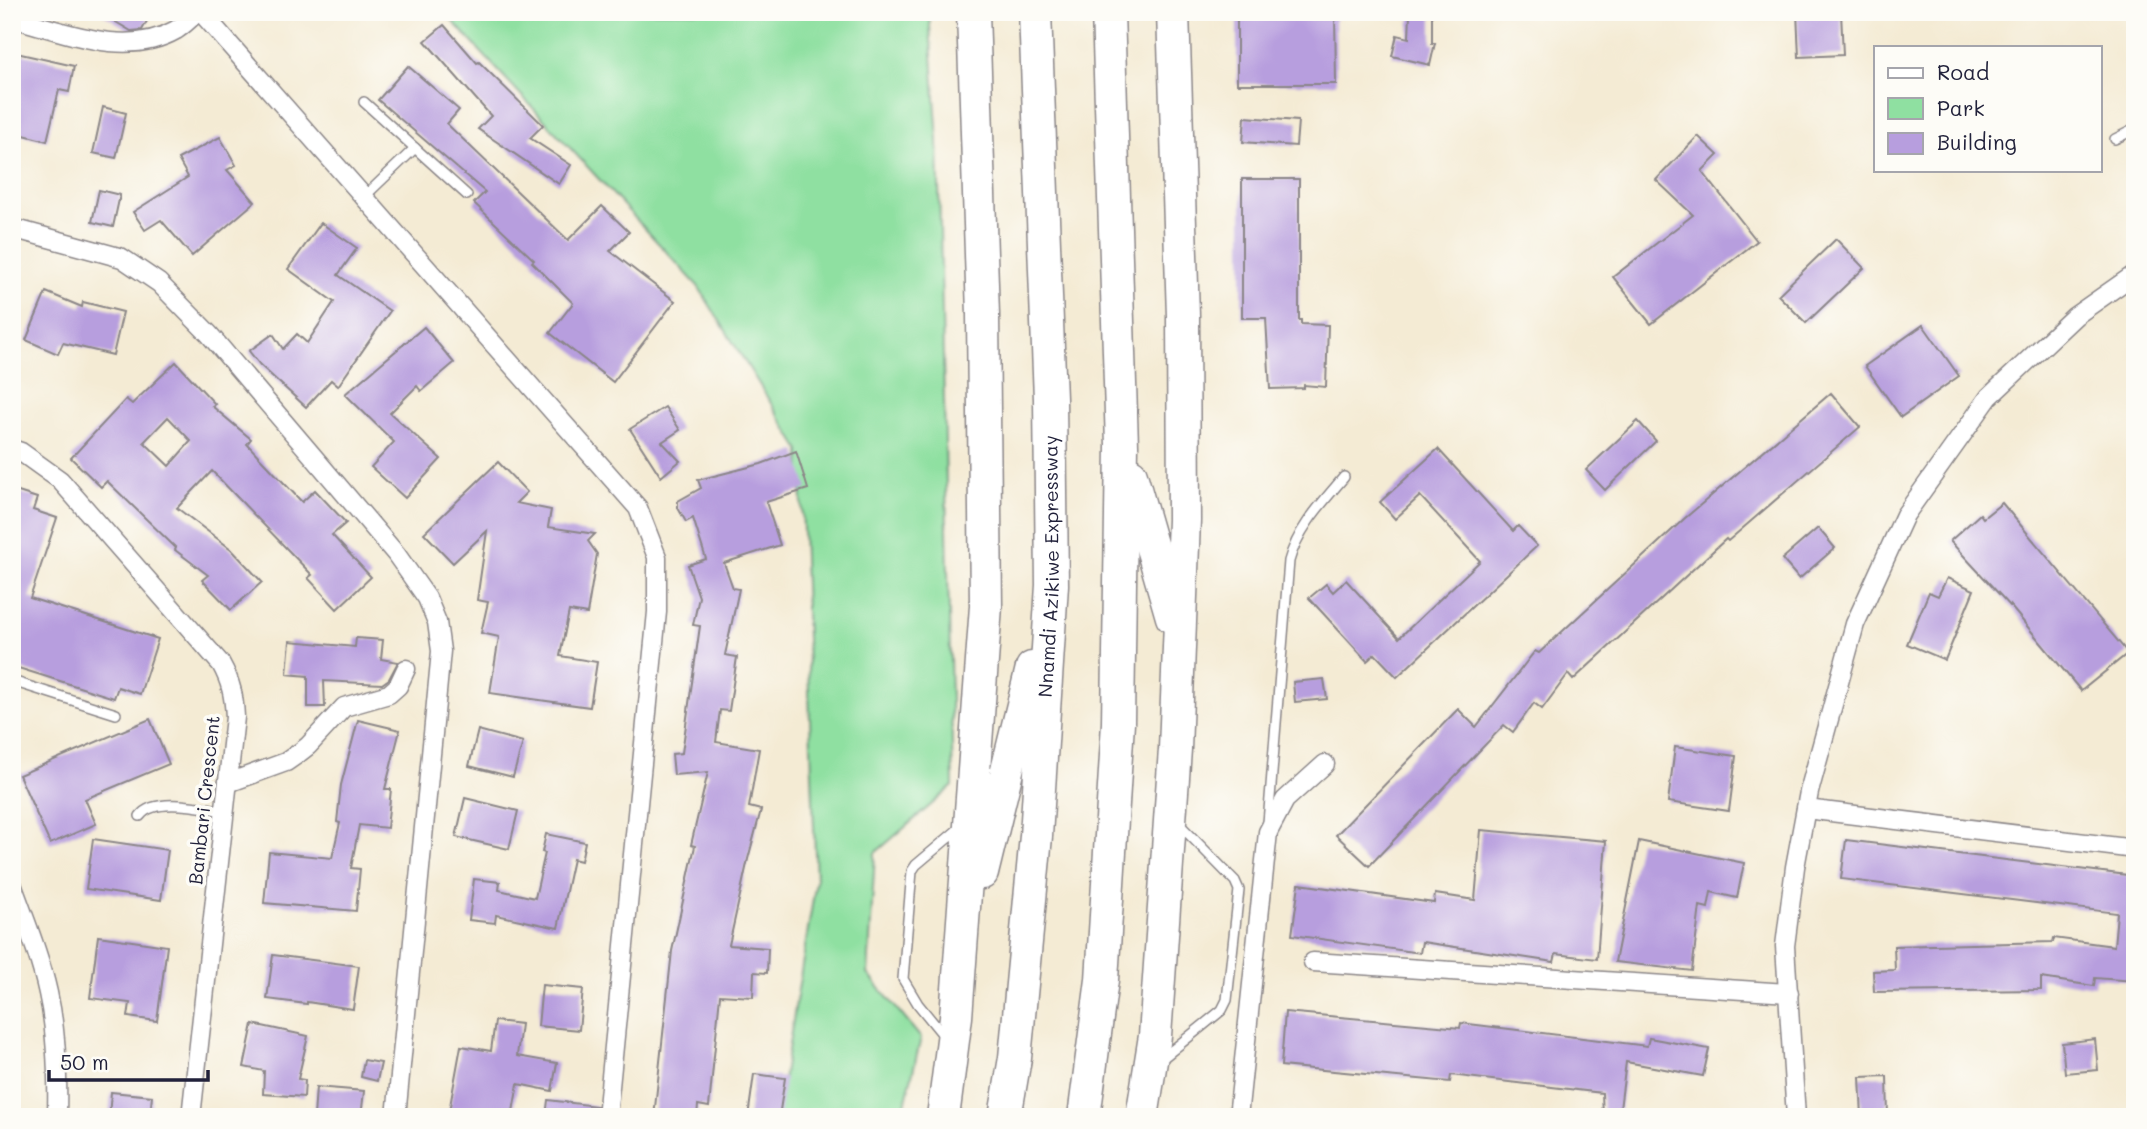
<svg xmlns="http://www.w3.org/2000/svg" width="2147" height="1129" font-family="Mali,sans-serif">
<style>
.green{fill:#8fe0a1;stroke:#58816e;stroke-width:2}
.building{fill:#b79ede;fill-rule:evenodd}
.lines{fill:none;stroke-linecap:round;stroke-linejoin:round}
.lane-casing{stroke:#8b8688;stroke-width:12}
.street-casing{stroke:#8b8688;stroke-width:21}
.highway-casing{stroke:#8b8688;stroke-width:35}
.lane{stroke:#fff;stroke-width:9}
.street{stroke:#fff;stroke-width:18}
.highway{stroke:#fff;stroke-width:32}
.labels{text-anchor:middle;stroke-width:7;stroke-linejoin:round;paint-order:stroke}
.street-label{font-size:19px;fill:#22223b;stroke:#fdfcf7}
</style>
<rect width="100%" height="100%" fill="#fdfcf7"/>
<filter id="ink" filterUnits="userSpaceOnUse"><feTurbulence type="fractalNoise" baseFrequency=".0143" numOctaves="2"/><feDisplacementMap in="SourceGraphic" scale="14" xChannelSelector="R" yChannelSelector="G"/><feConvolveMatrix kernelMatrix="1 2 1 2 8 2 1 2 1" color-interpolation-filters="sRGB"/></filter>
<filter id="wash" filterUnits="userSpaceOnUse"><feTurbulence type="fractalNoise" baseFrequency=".00686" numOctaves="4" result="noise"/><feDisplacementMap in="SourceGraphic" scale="28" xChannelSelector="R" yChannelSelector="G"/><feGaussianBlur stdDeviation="1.57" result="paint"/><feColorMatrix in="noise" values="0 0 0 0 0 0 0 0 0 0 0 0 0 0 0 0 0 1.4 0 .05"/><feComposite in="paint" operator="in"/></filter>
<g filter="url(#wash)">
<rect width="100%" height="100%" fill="#f4ebd4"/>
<polygon class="green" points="444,12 929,12 938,141 953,786 875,853 868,974 921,1038 902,1117 777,1117 816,881 800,450 698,286"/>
<g id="blocks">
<g class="building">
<polygon points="99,12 152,12 142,30 131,31"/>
<polygon points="1237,12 1335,12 1336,84 1237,84"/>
<polygon points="1797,12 1841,12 1843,55 1799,57"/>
<polygon points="1410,15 1432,15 1432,43 1435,43 1430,65 1392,56 1397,35 1409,38"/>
<polygon points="444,25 477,63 479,62 543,125 530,138 571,165 559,184 478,129 491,116 425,41"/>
<polygon points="12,52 74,66 69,92 59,90 47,141 12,132"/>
<polygon points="408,66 459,110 447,124 568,240 602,206 629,232 610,251 675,301 613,382 550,333 573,303 532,262 534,260 474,203 485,192 378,100"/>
<polygon points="103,107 126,113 116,158 93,153"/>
<polygon points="1245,117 1298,121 1296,146 1243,142"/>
<polygon points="1698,136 1718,155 1702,171 1757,241 1651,324 1613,277 1693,215 1656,180"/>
<polygon points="220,137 236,165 227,170 255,202 192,256 161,220 145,230 133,212 188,177 178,159"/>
<polygon points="1242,179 1299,179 1299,320 1301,320 1301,324 1328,325 1326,387 1304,385 1304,388 1270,389 1266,318 1242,318"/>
<polygon points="99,190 120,195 113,227 92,222"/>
<polygon points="321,223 357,248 338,275 390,311 338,386 331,380 306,407 260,365 249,351 273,334 283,349 297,334 307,343 334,302 288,269"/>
<polygon points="1836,239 1864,268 1806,323 1778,295"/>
<polygon points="46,292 82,307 83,302 123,312 113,355 63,343 58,354 26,340"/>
<polygon points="1923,325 1959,376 1901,417 1865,366"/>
<polygon points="424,327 454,363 421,391 417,386 390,413 441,459 405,498 371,467 394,442 345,394"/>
<path d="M176,362L215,404L212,406L251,439L247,444L302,502L315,490L346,523L332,535L371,577L337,609L308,578L312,575L212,471L177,508L231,549L262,582L231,610L202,580L208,575L175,550L176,548L107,481L101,487L71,458L126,399L132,404ZM168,417L191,441L169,466L144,442Z"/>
<polygon points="1831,393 1860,427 1728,541 1726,539 1573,680 1568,674 1542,709 1534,703 1513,732 1504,725 1369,866 1336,835 1458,709 1476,727 1535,651 1539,653 1684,519"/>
<polygon points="665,407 680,430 662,442 680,461 661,477 630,429"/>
<polygon points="1638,421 1656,441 1605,490 1586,470"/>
<polygon points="1438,449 1513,531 1518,526 1537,546 1397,677 1375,654 1367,661 1309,598 1326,584 1333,592 1346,580 1399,638 1480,561 1420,496 1395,519 1380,502"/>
<polygon points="796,451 808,489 766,502 780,545 724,563 733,588 739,589 725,655 737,657 729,711 720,710 716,742 759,749 749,807 761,810 748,859 729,945 768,948 767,973 754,972 753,997 720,995 709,1107 698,1105 697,1117 654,1117 672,951 695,846 691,845 708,772 674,775 672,754 682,753 700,626 693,625 699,597 688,565 706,559 693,518 686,522 678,508 678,501 701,488 698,480 761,464"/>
<polygon points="498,462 527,492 516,503 551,510 548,527 595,534 588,541 597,554 587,614 569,611 560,656 597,662 590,707 490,693 499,637 481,633 488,602 477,600 487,531 453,563 424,533"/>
<polygon points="12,490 37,498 33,510 57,518 30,598 158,639 140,694 118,687 114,698 12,666"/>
<polygon points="2002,503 2128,653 2081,691 2012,608 1950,541 1980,514 1983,518"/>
<polygon points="1818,528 1835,548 1799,579 1782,559"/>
<polygon points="1947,578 1974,590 1945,660 1907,644 1929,592 1938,596"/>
<polygon points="356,638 383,640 381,659 398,662 389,679 382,684 324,681 325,707 308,707 308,676 287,674 290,641 355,647"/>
<polygon points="1324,679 1327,699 1295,702 1293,682"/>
<polygon points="150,719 169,764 85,799 96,824 50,844 19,775"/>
<polygon points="358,720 400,730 385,789 391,789 387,828 359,825 351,868 360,869 356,911 264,903 269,852 332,858 340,823 337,822 341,785"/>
<polygon points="478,730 523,742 513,777 469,766"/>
<polygon points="1675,747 1736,756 1729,811 1668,802"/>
<polygon points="465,798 518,811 509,849 456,837"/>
<polygon points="1481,830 1606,841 1597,959 1556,954 1554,962 1422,942 1420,953 1292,935 1299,884 1434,903 1435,894 1475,900"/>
<polygon points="546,834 585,842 581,861 573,859 558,928 496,915 495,923 469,920 474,879 500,882 499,890 535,898 545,853 542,852"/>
<polygon points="93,839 168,850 161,900 86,889"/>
<polygon points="1846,840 2135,876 2135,981 2095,978 2094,986 2041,978 2041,990 1874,992 1873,971 1895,970 1894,946 2053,942 2054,938 2114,946 2117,913 1841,879"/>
<polygon points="1639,841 1744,863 1737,898 1711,892 1708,908 1700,906 1692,971 1615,962"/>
<polygon points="98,936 167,946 157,1021 128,1017 130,1003 90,998"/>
<polygon points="273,955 359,966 353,1009 307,1002 307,1004 267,999"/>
<polygon points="542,985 583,989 579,1030 538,1026"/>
<polygon points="1285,1012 1460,1028 1461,1023 1647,1046 1649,1038 1709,1049 1703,1076 1626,1062 1619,1117 1603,1117 1602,1093 1451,1075 1450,1082 1281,1066"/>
<polygon points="495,1021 521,1024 517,1056 557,1063 552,1091 518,1084 512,1117 448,1117 461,1046 491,1051"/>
<polygon points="253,1024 308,1036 298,1079 305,1080 304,1097 263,1094 264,1071 244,1067"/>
<polygon points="2095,1039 2098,1070 2065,1073 2062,1043"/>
<polygon points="364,1060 381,1063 377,1081 361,1077"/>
<polygon points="754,1074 785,1078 779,1117 748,1117"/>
<polygon points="1887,1076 1888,1117 1862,1117 1860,1077"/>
<polygon points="316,1087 364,1091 361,1117 314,1117"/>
<polygon points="111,1092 152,1096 150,1117 109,1117"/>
<polygon points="548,1100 597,1106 596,1117 546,1117"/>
</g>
</g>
</g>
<g filter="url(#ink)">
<use href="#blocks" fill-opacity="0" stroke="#8b8688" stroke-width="2"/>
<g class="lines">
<defs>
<g id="lane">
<polyline points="364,102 467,195"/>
<polyline points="2115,139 2135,129"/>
<polyline points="364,197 415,148"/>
<polyline points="12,681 116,714"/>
<path d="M140,816C154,796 203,808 225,811"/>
<path d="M1268,823L1289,561C1298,528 1322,503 1344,477"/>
<polyline points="12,929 27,925"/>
<polyline points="944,1036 918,1004 903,979 912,871 916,865 961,827"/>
<polyline points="1159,1061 1222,1010 1227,1000 1239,890 1235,881 1178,823"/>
</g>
<g id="street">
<polyline points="201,12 638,508 657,557 657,612 607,1117"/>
<path d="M12,18C64,31 125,59 176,30C184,25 191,18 197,12"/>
<polyline points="12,228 122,258 159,283 209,334 396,554 427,598 437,622 441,651 396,1117"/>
<path d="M12,449L21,452L60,480L221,664C231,682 234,696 235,717L191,1117"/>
<polyline points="228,783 286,762 299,753 308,746 344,707 389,694 398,686 406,669"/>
<polyline points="1806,809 2135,849"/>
<path d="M12,884C25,920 40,956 48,993C57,1033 58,1075 57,1117"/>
<polyline points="1313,962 1789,993"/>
<polyline points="1238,1117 1268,832 1285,800 1325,764"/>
<polyline points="1796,1117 1785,946 1795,867 1809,792 1855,624 1905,515 1989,397 2075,316 2135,274"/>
</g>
<g id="highway">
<polyline points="1131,475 1172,617"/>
<polyline points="982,873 1032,668"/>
<polyline points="943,1117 956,1017 986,606 983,315 973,12"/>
<path id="s1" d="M1005,1117L1015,1058L1036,836L1052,585L1050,399L1035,12"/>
<polyline points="1084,1117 1102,980 1118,723 1122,445 1108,12"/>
<polyline points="1142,1117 1155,1036 1175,749 1184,520 1183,316 1173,12"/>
</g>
</defs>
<use href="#lane" class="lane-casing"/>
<use href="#street" class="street-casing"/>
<use href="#highway" class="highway-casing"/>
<use href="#lane" class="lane"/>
<use href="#street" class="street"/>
<use href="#highway" class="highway"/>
</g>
</g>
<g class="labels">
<g class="street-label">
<text dy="7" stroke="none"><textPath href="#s1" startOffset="553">Nnamdi Azikiwe Expressway</textPath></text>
<text transform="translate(204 800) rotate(-84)" y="7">Bambari Crescent</text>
</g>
</g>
<rect width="2147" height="1129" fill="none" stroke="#fdfcf7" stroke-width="42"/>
<rect x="1874" y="46" width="228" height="126" fill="#fdfcf7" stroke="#a5a5ac" stroke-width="2"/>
<rect x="1888" y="68" width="35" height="10" fill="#ffffff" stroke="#a5a5ac" stroke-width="2"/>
<text x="1937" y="80" font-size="21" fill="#22223b">Road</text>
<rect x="1888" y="98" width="35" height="21" fill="#8fe0a1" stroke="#a5a5ac" stroke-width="2"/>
<text x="1937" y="116" font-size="21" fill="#22223b">Park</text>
<rect x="1888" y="133" width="35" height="21" fill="#b79ede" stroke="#a5a5ac" stroke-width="2"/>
<text x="1937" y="150" font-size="21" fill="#22223b">Building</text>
<path d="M49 1070v10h159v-10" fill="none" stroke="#22223b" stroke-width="3.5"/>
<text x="60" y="1070" font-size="21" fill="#22223b" stroke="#fdfcf7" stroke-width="5" paint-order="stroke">50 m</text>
</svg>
